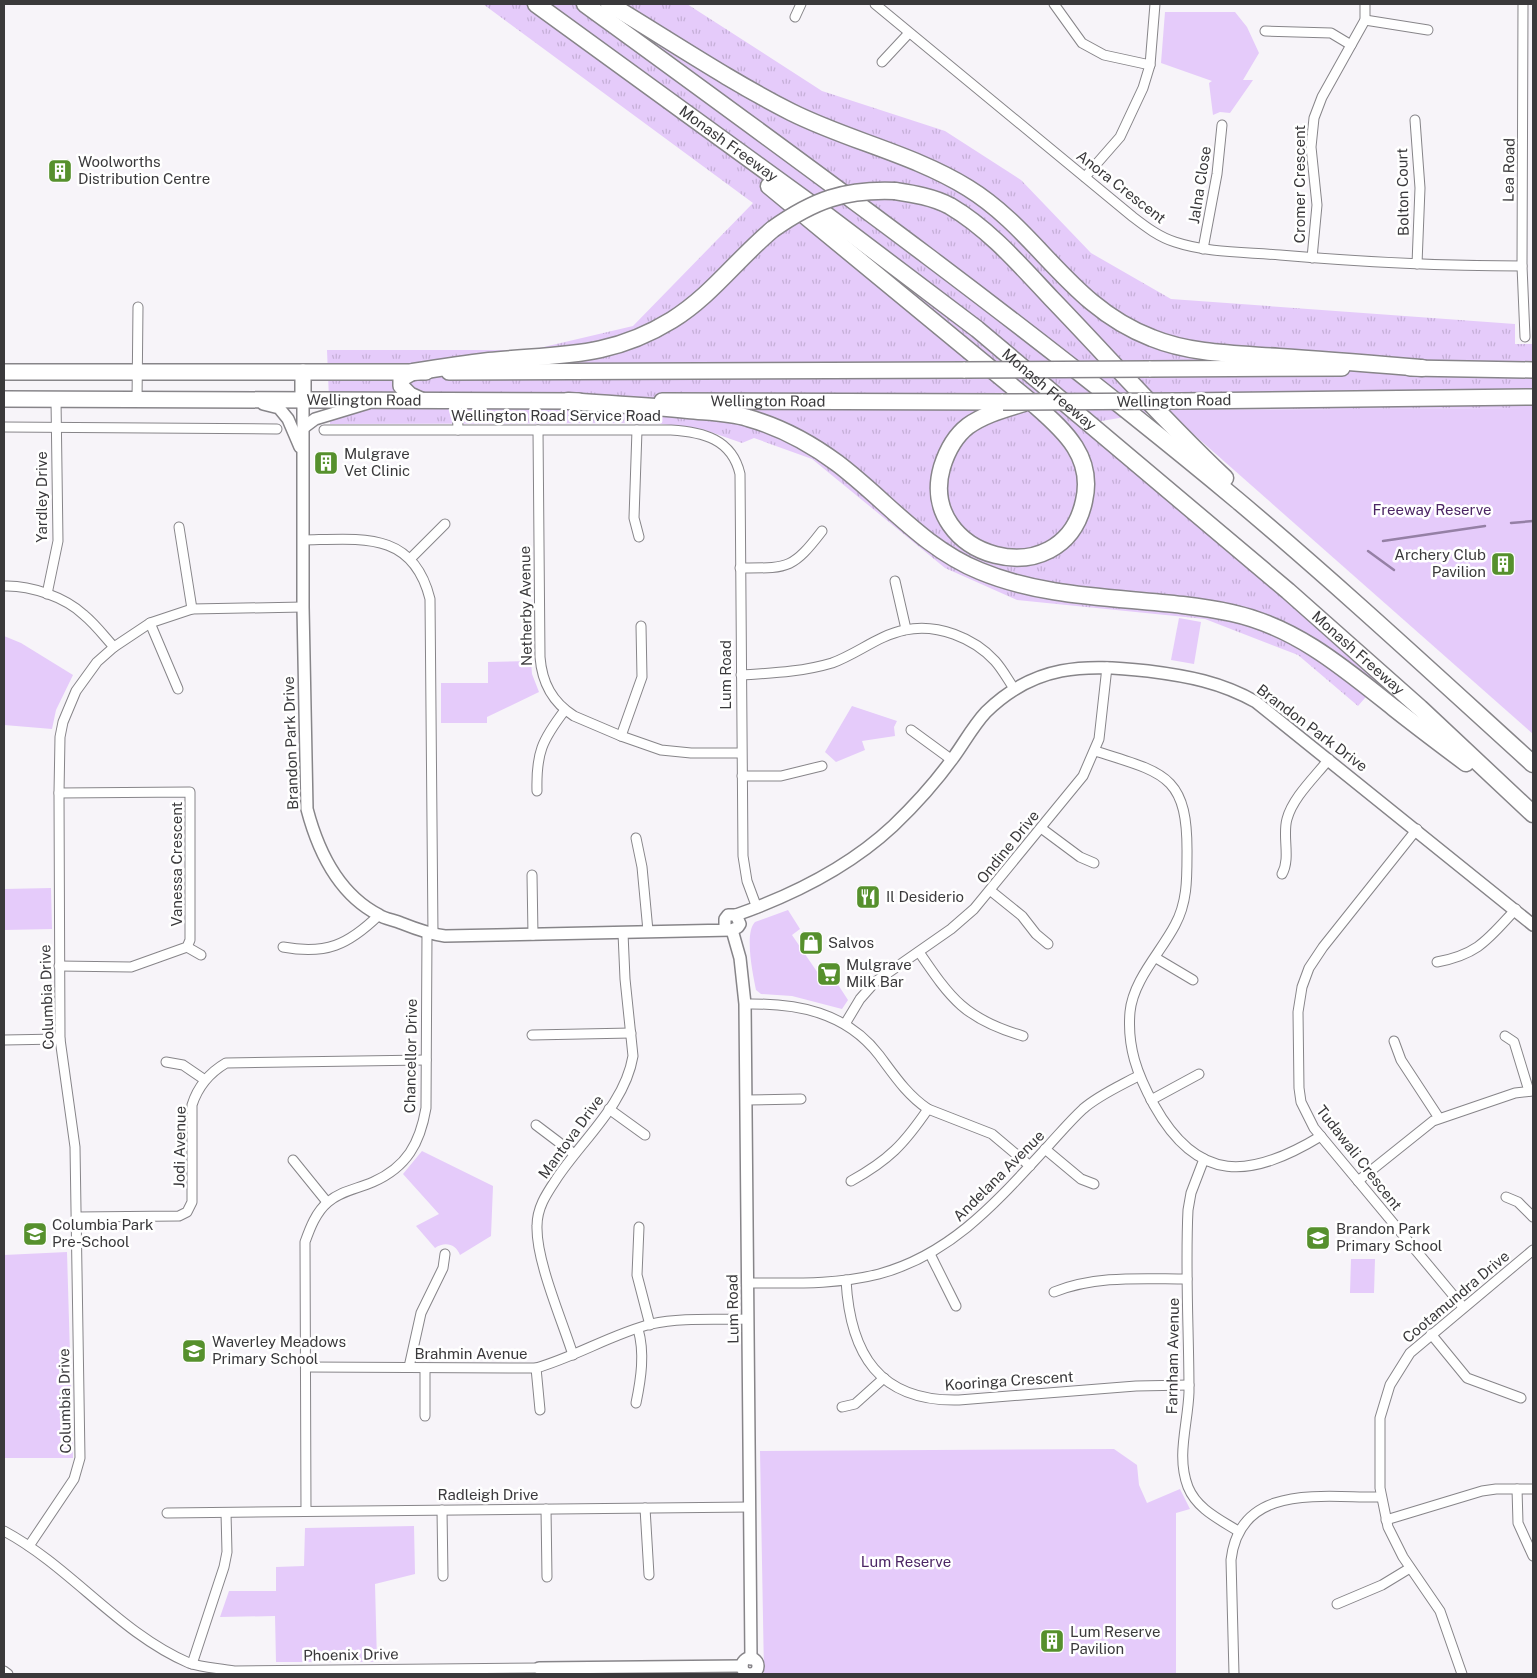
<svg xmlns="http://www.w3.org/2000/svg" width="1537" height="1678" font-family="'Public Sans',sans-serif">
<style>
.grass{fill:url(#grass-tufts)}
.park{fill:#e5cbfa}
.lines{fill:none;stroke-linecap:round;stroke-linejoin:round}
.stream{stroke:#9580a5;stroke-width:2.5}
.minor-casing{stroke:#878589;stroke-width:11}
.tertiary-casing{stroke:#878589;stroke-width:14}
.trunk-casing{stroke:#878589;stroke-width:18}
.motorway-casing{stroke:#878589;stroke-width:19}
.minor{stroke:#fff;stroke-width:9}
.tertiary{stroke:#fff;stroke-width:11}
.trunk{stroke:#fff;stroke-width:15}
.motorway{stroke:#fff;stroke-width:16}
.trunk-bridge-casing{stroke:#878589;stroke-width:18;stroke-linecap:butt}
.motorway-bridge-casing{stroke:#878589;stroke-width:19;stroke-linecap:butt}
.trunk-bridge{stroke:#fff;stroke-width:15}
.motorway-bridge{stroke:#fff;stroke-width:16}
.labels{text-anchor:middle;stroke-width:5;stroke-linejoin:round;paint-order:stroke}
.street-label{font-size:15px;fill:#3a393b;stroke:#fff}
.poi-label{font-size:15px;fill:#3a393b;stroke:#fff;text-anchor:start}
.park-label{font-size:15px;fill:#4b2564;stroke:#fff}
</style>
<defs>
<pattern id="grass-tufts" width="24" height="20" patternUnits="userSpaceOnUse" patternTransform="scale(1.25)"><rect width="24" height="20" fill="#e5cbfa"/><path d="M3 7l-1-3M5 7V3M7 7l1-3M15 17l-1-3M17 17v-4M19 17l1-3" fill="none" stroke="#c5afd7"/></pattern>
</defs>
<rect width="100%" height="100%" fill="#f7f4f9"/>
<polygon class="grass" points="483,4 687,4 822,91 945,131 1021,180 1091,253 1171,299 1515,324 1515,344 1533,344 1533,408 1166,410 1090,423 1384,676 1358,706 1298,655 1205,619 1017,600 945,568 812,459 754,438 742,443 702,429 654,423 330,424 327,350 531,350 633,326 753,203"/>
<g class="park">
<polygon points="1165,12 1235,12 1247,27 1259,53 1243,80 1253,80 1230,113 1220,112 1213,115 1209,83 1212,81 1161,63"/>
<polygon points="1533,408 1533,734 1166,410"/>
<polygon points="1179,618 1201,622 1194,664 1171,660"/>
<polygon points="4,636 21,643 73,675 56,710 52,729 4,725"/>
<polygon points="531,661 532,674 539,692 487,717 487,723 441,723 441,683 488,683 488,662"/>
<polygon points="852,706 897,721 894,727 895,736 862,741 865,750 836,762 825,752"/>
<polygon points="51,888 52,929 4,930 4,889"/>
<path d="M788,910L800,929L792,935L826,985L835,980L848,1000L842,1009L792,996L761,994L756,990C753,975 744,933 755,922Z"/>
<path d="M422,1151L493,1186L491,1236L460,1255C456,1244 445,1241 435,1248L416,1226L439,1214L403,1174Z"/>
<polygon points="67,1252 73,1458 4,1458 4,1255"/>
<polygon points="1351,1259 1375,1259 1374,1293 1350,1293"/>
<polygon points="1114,1449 1137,1465 1139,1485 1147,1503 1180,1489 1190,1509 1176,1513 1176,1674 764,1674 760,1451"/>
<polygon points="414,1526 415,1574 375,1584 377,1662 276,1662 275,1616 220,1617 229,1591 276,1591 276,1567 304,1566 305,1528"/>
</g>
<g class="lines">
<g class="stream">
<polyline points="1511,523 1533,521"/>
<polyline points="1383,541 1485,526"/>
<polyline points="1368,551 1394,570"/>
</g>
<defs>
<g id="minor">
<path d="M875,4L1133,217C1146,227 1159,237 1175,242C1208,253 1245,252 1280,255C1361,262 1441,266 1522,266"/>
<polyline points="1054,4 1082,43 1104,55 1150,65"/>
<polyline points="1523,4 1522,266 1525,337"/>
<polyline points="795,17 801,4"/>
<polyline points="1365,20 1428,30"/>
<polyline points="1265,31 1331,33 1351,45"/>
<polyline points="882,62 909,33"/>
<polyline points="1415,120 1420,188 1417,264"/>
<polyline points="1085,177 1120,137 1143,88 1150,65 1155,4"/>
<polyline points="1203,249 1217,174 1222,125"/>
<polyline points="1312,258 1317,205 1311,147 1314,118 1322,97 1365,20 1365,4"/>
<polyline points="137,401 138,307"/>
<polyline points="457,401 458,430"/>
<polyline points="4,427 277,429"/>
<path d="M324,430H671C703,432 732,439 740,474L743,856L747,881L757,908"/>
<path d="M538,430L540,657C542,683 552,702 574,716L621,736L661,750L691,753H741"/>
<polyline points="637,430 634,518 639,537"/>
<polyline points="179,527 192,609"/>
<path d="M303,540C360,539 413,530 430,599L433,934"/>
<polyline points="411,558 445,524"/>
<path d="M740,568C788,568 792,570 822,531"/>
<polyline points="895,581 906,629"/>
<path d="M4,586C30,585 65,597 84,615C95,624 104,636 114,647"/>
<polyline points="47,594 58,541 56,400"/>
<polyline points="150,623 178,689"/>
<path d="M741,675C772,673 802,672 832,663C857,654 879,635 905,630C937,623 974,638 995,661C1003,670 1008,680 1015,690"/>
<polyline points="911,730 952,760"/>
<polyline points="621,736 642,677 641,626"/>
<path d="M1095,751C1165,773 1188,775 1187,855C1187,880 1187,903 1175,925C1161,952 1133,980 1130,1012C1127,1047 1137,1074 1154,1105C1198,1184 1250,1179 1321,1136"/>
<polyline points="742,776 781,776 822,766"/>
<path d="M537,791C536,753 542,740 565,710"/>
<polyline points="59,793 190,792 190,940 187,947 131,967 59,966"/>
<polyline points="1041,828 1080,857 1094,863"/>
<polyline points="1417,829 1323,947 1309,968 1302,987 1298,1012 1299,1088 1301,1102 1314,1128 1463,1307"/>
<polyline points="636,838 642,867 648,931"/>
<path d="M1282,874C1291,858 1282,836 1287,819C1293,797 1315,777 1329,759"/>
<polyline points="532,875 533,935"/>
<polyline points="991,891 1022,916 1036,934 1048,944"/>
<polyline points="187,947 201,955"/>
<path d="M283,947C326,955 348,945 379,915"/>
<path d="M919,952C951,999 965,1019 1023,1036"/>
<polyline points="1156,958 1193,980"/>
<path d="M1437,962C1479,954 1488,939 1516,909"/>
<path d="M745,1004C797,1003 846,1012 879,1055C894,1075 907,1095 928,1109L992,1134L1030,1166"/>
<polyline points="845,1024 860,999 875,982 951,929 974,909 1083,776 1099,739 1107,667"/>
<polyline points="532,1035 631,1033"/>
<polyline points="1505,1036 1514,1042 1529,1091"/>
<polyline points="4,1040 60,1039"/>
<polyline points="1394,1041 1401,1060 1439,1118"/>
<polyline points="166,1062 183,1065 205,1080"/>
<polyline points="746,1100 801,1099"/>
<polyline points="1151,1100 1199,1074"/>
<polyline points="609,1109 645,1135"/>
<polyline points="536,1125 573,1153"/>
<polyline points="1045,1149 1081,1179 1094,1184"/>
<path d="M1204,1159L1191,1193L1188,1210C1185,1271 1189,1332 1189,1392C1188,1424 1176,1456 1188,1487C1197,1509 1219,1519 1238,1531"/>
<polyline points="293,1160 327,1202"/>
<path d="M851,1181C889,1160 904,1144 928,1109"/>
<polyline points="1358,1181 1433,1121 1515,1093 1533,1091"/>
<polyline points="1506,1197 1518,1202 1533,1217"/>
<path d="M77,1217L179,1216L187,1212L192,1202V1105C198,1086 209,1073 226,1063L426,1060"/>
<polyline points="639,1227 637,1275 650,1325"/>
<polyline points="930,1254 956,1306"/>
<path d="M846,1280C850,1354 879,1402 959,1400L1136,1386L1189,1385"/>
<path d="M747,1283C792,1283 836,1285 879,1274C953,1254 999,1199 1049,1145C1060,1133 1071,1120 1083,1109C1099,1095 1120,1086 1138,1076"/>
<path d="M1054,1292C1097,1275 1142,1279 1187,1279"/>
<polyline points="1431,1334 1467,1378 1521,1398"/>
<path d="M573,1355C562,1320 536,1261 537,1226C537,1207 547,1193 557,1178C583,1139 625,1104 633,1056L625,979L623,933"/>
<path d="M306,1367L536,1368C575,1357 612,1334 651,1324C683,1317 716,1320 748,1319"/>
<polyline points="409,1367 421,1313 443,1268 445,1254"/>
<polyline points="425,1368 425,1416"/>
<polyline points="536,1368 540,1410"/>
<path d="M636,1403C641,1379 645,1353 638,1329"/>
<polyline points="842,1407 855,1404 884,1378"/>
<polyline points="1517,1489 1518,1523 1533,1556"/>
<polyline points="645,1508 649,1575"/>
<polyline points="546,1509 547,1577"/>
<polyline points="442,1510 443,1576"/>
<path d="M306,1511L305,1242C310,1228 316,1212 328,1202C341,1191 357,1189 373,1182C407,1167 420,1143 426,1108L427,933"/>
<polyline points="167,1513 750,1507"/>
<polyline points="1386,1520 1482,1491 1496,1489 1533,1489"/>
<path d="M4,1531C71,1567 119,1633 189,1663C203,1668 220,1668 234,1671L539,1668"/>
<polyline points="29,1546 74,1479 80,1458 75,1147 60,1039 59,793 60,737 63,722 76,691 97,662 114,647 150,623 192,609 303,607"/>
<polyline points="1337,1604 1382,1585 1410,1568"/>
<polyline points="192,1664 224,1567 227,1552 226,1513"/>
<polyline points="4,1671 8,1674"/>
<path d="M1234,1674L1231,1560C1240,1482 1323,1498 1380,1497"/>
<polyline points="1462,1674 1440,1611 1403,1557 1388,1527 1380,1488 1380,1418 1390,1385 1410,1353 1533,1250"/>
</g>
<g id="tertiary">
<path d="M303,402V607L307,809C318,851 338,894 379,915C385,919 394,920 401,923C416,929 429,934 445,936L732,930L738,927L740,924L736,915H728L725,919V927L729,930"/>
<polyline points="263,404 279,408 288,419 300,447"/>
<polyline points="303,428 315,419 368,403"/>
<path d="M736,915C793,895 848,868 893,826C915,805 935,783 953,758C964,743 973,726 986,712C1035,664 1084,664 1148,671C1187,676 1221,682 1256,702L1533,925"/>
<polyline points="732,930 740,958 745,1004 751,1659"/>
<circle cx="750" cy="1666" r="8"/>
<polyline points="539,1668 742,1666"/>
</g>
<g id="trunk">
<polyline points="1410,368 1533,370"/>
<polyline points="1149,369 1342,368"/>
<polyline points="4,372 426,372"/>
<polyline points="413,372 401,379 401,386 410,395 421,400"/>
<polyline points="449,372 965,370"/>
<path id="s1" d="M4,399L579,401"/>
<path id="s2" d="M662,401L1003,402"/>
<polyline points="1181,401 1533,397"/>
<polyline points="303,402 303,372"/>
</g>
<g id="motorway">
<path id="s3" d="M536,4L825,214L977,329L1288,591L1420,708L1533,814"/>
<path d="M585,4C806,165 1027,325 1237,500C1338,585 1435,675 1533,764"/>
<path d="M609,4C669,40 728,80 791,112C849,141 913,154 968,188C1038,231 1070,307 1152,338C1191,354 1238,354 1279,357C1327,360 1374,364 1422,368"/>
<path d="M769,186L1036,406C1066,432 1094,458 1084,501C1063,599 916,558 942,467C947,451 955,436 968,426C985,414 1005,409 1024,403"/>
<path d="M895,191C914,194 933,197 950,206C989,229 1020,265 1051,298C1109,358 1164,421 1225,478"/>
<path d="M413,372C438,368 464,364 489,361C558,354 609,359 672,320C711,296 738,258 773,229"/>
<path d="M568,401C608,404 648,406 688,410C708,412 729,412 748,418C780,427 810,443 837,463C885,499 923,548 980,571C1059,604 1149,595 1232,613C1296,627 1344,668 1394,708C1418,727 1442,745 1466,763"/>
</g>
</defs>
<use href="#minor" class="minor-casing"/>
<use href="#tertiary" class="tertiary-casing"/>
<use href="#trunk" class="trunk-casing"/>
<use href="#motorway" class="motorway-casing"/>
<use href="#minor" class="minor"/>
<use href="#tertiary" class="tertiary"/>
<use href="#trunk" class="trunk"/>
<use href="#motorway" class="motorway"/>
<defs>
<g id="trunk-bridge">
<polyline points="965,370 1149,369"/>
<polyline points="1003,402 1181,401"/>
</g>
<path id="motorway-bridge" d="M773,229C814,200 845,189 895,191"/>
</defs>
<use href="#trunk-bridge" class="trunk-bridge-casing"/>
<use href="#motorway-bridge" class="motorway-bridge-casing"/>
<use href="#trunk-bridge" class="trunk-bridge"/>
<use href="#motorway-bridge" class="motorway-bridge"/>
</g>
<defs>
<symbol id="building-square" viewBox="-11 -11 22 22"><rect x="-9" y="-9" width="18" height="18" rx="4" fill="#56902d" stroke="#fff"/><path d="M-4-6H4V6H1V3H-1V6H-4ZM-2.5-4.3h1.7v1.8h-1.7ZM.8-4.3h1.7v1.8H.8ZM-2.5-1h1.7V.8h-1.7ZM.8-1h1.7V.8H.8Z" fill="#fff"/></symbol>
<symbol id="restaurant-square" viewBox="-11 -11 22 22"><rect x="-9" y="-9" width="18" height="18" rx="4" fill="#56902d" stroke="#fff"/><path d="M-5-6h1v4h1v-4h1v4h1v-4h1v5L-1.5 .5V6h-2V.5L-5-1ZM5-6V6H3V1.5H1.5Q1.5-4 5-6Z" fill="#fff"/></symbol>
<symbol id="shop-square" viewBox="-11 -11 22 22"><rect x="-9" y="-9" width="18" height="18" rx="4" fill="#56902d" stroke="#fff"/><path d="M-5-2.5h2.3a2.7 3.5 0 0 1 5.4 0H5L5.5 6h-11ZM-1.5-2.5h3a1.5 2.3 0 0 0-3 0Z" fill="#fff"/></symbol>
<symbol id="supermarket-square" viewBox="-11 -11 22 22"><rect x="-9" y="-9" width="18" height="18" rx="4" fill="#56902d" stroke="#fff"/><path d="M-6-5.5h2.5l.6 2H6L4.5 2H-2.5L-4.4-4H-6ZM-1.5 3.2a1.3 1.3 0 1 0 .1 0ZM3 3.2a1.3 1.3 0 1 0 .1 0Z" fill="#fff"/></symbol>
<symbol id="school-square" viewBox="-11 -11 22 22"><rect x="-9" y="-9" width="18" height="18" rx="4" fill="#56902d" stroke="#fff"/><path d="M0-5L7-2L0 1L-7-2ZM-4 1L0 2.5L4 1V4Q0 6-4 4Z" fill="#fff"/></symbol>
</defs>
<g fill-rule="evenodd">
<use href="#building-square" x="46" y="157" width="28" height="28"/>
<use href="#building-square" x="312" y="449" width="28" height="28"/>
<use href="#building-square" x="1489" y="550" width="28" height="28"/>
<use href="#restaurant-square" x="854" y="883" width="28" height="28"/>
<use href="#shop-square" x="797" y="929" width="28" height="28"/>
<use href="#supermarket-square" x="815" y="960" width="28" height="28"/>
<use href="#school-square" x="21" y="1220" width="28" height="28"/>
<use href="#school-square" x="1304" y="1224" width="28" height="28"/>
<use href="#school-square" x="180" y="1337" width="28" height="28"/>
<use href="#building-square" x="1038" y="1627" width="28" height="28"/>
</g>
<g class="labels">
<g class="street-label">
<text dy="5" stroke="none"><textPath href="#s3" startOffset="238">Monash Freeway</textPath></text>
<text transform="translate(1509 170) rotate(-89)" y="5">Lea Road</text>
<text transform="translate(1300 184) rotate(-90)" y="5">Cromer Crescent</text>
<text transform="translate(1200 185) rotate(-81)" y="5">Jalna Close</text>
<text transform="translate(1121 187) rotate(38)" y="5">Anora Crescent</text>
<text transform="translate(1403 192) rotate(-91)" y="5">Bolton Court</text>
<text dy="5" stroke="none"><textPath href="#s3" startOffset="642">Monash Freeway</textPath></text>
<text dy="5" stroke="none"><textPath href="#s1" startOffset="360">Wellington Road</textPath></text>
<text transform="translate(1174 401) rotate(-1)" y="5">Wellington Road</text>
<text dy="5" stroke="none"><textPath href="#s2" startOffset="106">Wellington Road</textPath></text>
<text x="556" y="421">Wellington Road Service Road</text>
<text transform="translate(42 497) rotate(-90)" y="5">Yardley Drive</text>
<text transform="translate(526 606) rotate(-91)" y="5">Netherby Avenue</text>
<text dy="5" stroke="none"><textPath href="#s3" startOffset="1048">Monash Freeway</textPath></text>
<text transform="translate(726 675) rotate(-90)" y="5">Lum Road</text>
<text transform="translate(1312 728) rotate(37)" y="5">Brandon Park Drive</text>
<text transform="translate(291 743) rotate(-92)" y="5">Brandon Park Drive</text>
<text transform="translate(1008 847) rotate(-51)" y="5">Ondine Drive</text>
<text transform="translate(177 864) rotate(-90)" y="5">Vanessa Crescent</text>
<text transform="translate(47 997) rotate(-92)" y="5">Columbia Drive</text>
<text transform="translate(411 1056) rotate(-89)" y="5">Chancellor Drive</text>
<text transform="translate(571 1137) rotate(-54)" y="5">Mantova Drive</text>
<text transform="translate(180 1147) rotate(-89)" y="5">Jodi Avenue</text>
<text transform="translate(1359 1158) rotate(52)" y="5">Tudawali Crescent</text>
<text transform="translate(999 1176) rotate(-45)" y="5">Andelana Avenue</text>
<text transform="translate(1456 1297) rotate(-40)" y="5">Cootamundra Drive</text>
<text transform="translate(733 1309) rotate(-91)" y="5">Lum Road</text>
<text x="471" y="1359">Brahmin Avenue</text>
<text transform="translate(1173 1356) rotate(-89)" y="5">Farnham Avenue</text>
<text transform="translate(1009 1381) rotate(-4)" y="5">Kooringa Crescent</text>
<text transform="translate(65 1401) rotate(-91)" y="5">Columbia Drive</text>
<text x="488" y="1500">Radleigh Drive</text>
<text transform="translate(351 1655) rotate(-1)" y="5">Phoenix Drive</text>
</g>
<g class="poi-label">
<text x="78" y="167">Woolworths<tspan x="78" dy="17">Distribution Centre</tspan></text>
<text x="344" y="459">Mulgrave<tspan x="344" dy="17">Vet Clinic</tspan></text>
<text x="1486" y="560" text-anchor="end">Archery Club<tspan x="1486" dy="17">Pavilion</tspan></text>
<text x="886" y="902">Il Desiderio</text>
<text x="828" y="948">Salvos</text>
<text x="846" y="970">Mulgrave<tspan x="846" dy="17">Milk Bar</tspan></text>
<text x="52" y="1230">Columbia Park<tspan x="52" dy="17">Pre-School</tspan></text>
<text x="1336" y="1234">Brandon Park<tspan x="1336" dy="17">Primary School</tspan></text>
<text x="212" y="1347">Waverley Meadows<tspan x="212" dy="17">Primary School</tspan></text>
<text x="1070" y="1637">Lum Reserve<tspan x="1070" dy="17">Pavilion</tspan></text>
</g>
<g class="park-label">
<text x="1432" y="515">Freeway Reserve</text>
<text x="906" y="1567">Lum Reserve</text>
</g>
</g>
<rect width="1537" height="1678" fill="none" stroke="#3a393b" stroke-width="10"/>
</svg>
